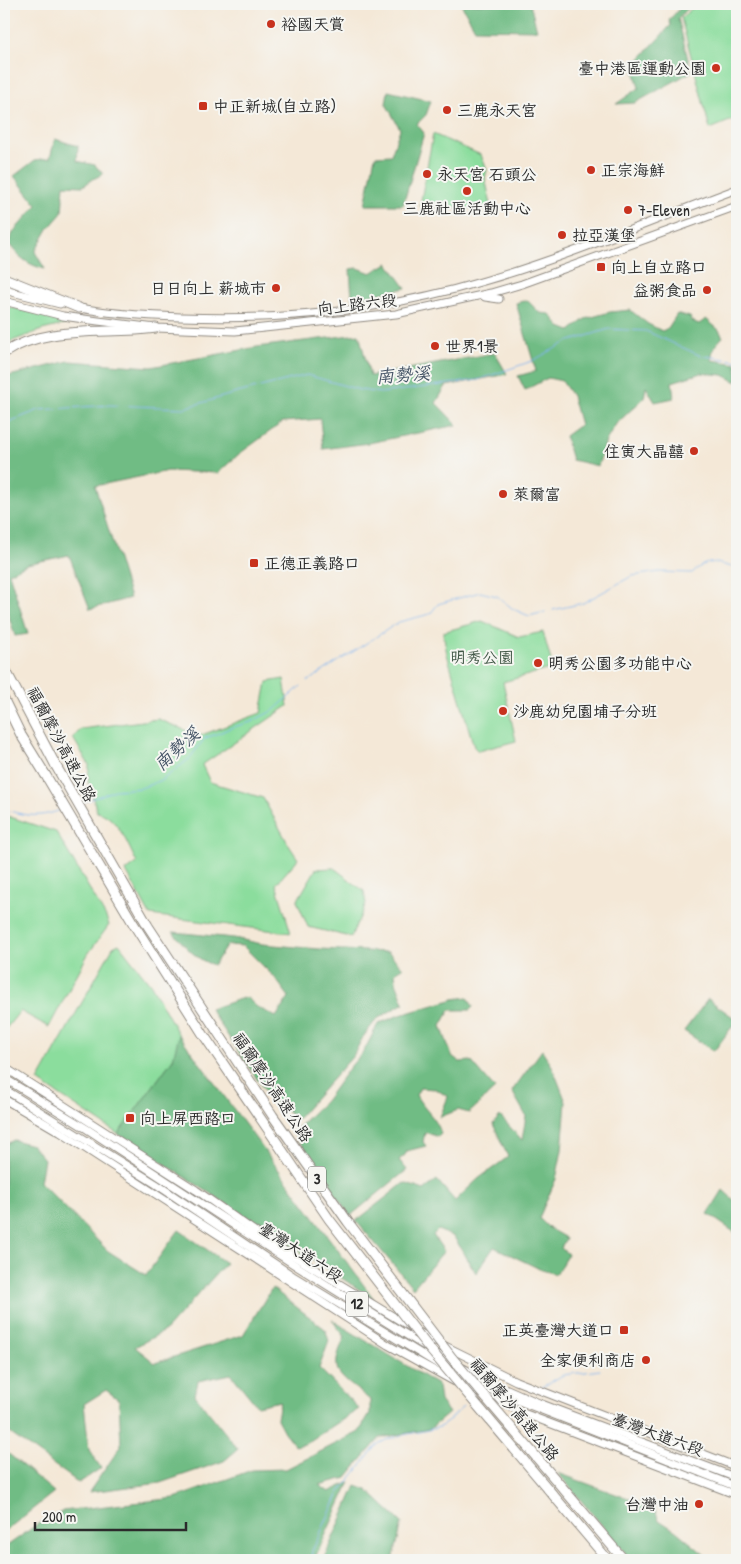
<svg xmlns="http://www.w3.org/2000/svg" width="741" height="1564" font-family="'Patrick Hand','LXGW WenKai TC',sans-serif">
<style>
.green{fill:#8bdd9d;stroke:#5b8464}
.forest{fill:#70bc84;stroke:#4e7458}
.lines{fill:none;stroke-linecap:round;stroke-linejoin:round}
.stream{stroke:#82b5ef;stroke-width:1}
.major-casing{stroke:#908a81;stroke-width:9}
.highway-casing{stroke:#908a81;stroke-width:11}
.major{stroke:#fff;stroke-width:7}
.highway{stroke:#fff;stroke-width:9}
.highway-bridge-casing{stroke:#908a81;stroke-width:11;stroke-linecap:butt}
.highway-bridge{stroke:#fff;stroke-width:9}
.poi-dot{fill:#c8321e;stroke:#f6f6f2;stroke-width:2}
.labels{text-anchor:middle;stroke-width:4;stroke-linejoin:round;paint-order:stroke}
.shield{fill:#f6f6f2;stroke:#686867;stroke-width:1}
.shield-label{font-size:15px;font-weight:bold;fill:#2b2b2b}
.poi-label{font-size:16px;fill:#2b2b2b;stroke:#f6f6f2;text-anchor:start}
.street-label{font-size:16px;fill:#2b2b2b;stroke:#f6f6f2}
.park-label{font-size:16px;fill:#435848;stroke:#f6f6f2}
.water-label{font-size:18px;font-style:italic;fill:#455466;stroke:#f6f6f2}
</style>
<rect width="100%" height="100%" fill="#f6f6f2"/>
<filter id="ink" filterUnits="userSpaceOnUse"><feTurbulence type="fractalNoise" baseFrequency=".02" numOctaves="2"/><feDisplacementMap in="SourceGraphic" scale="10" xChannelSelector="R" yChannelSelector="G"/><feConvolveMatrix kernelMatrix="1 2 1 2 8 2 1 2 1" color-interpolation-filters="sRGB"/></filter>
<filter id="wash" filterUnits="userSpaceOnUse"><feTurbulence type="fractalNoise" baseFrequency=".0096" numOctaves="4" result="noise"/><feDisplacementMap in="SourceGraphic" scale="20" xChannelSelector="R" yChannelSelector="G"/><feGaussianBlur stdDeviation="1.12" result="paint"/><feColorMatrix in="noise" values="0 0 0 0 0 0 0 0 0 0 0 0 0 0 0 0 0 1.4 0 .05"/><feComposite in="paint" operator="in"/></filter>
<g filter="url(#wash)">
<rect width="100%" height="100%" fill="#f4e8d7"/>
<g class="green">
<polygon points="697,4 737,4 737,118 710,129 681,18"/>
<polygon points="433,134 481,155 487,170 485,178 492,209 420,206"/>
<polygon points="4,306 75,322 42,330 4,344"/>
<polygon points="482,621 519,637 543,632 553,668 503,682 516,741 478,751 474,747 447,654 443,632"/>
<path d="M284,679L288,706L202,765L210,782L263,798L290,847L298,859L276,884L291,933L150,915L126,871L137,863C128,846 118,816 97,812L88,781L89,765L73,738L81,729L158,719L199,736L261,713L267,682Z"/>
<polygon points="4,815 56,832 106,917 109,925 88,954 49,1027 20,1011 4,1031"/>
<polygon points="334,868 364,891 366,904 351,937 308,927 297,901 316,869"/>
<polygon points="119,944 151,985 180,1037 173,1059 118,1134 38,1081 113,947"/>
</g>
<g class="forest">
<polygon points="461,4 530,4 537,30 475,29"/>
<polygon points="684,4 693,4 678,18 691,72 635,103 616,104 639,88 633,66 671,25 669,20"/>
<polygon points="388,91 431,101 426,115 417,124 424,133 403,205 365,205 375,156 391,155 400,129 386,104"/>
<path d="M55,139L78,146L77,161L95,165L103,174L95,178L83,186L64,185L62,213L48,229L35,252L45,269C27,265 19,257 8,243L14,231L37,205L14,176L35,160L50,158Z"/>
<polygon points="388,263 406,288 352,299 350,269 358,268 371,273"/>
<path d="M527,300L540,313L550,314L560,327L570,331L585,319L610,312L630,310L648,324L662,331L668,328L677,314L690,317L692,321L699,324L706,319L719,330L723,337C716,344 711,350 712,360L737,364V382L723,375L701,373L672,382L674,398L655,402L646,387L644,398L616,424L606,441L598,466L572,460L565,436L580,425L572,396L562,381L548,378L525,390L518,376L536,371L516,303Z"/>
<polygon points="359,334 370,376 495,353 507,374 446,386 436,403 457,425 369,443 323,449 320,419 283,422 239,454 218,473 168,471 95,486 130,598 90,609 69,555 27,564 9,573 28,634 15,636 4,601 4,380 5,377 69,361 151,367 257,347"/>
<path d="M173,932L234,938L262,944L319,949L388,952L403,968L395,973L396,982L404,1003L377,1019L363,1037L353,1056L297,1119L282,1106L271,1100L210,1009L246,997L257,1007L276,1017L289,997L275,978L243,946L227,945L214,965C197,961 184,945 173,932Z"/>
<path d="M468,997L473,1007L470,1010H450L441,1026L452,1056L460,1062L471,1061L495,1089L469,1113L458,1110L440,1117L448,1097L436,1089L420,1088L416,1095C423,1109 438,1119 441,1134L438,1137L425,1132L423,1142L426,1146L407,1151L405,1155L399,1160L407,1170L350,1216L293,1132L325,1101L350,1067L364,1051L378,1024L397,1016L454,999Z"/>
<polygon points="708,999 737,1020 714,1051 684,1031"/>
<polygon points="179,1035 374,1299 118,1134 173,1059"/>
<polygon points="542,1050 552,1066 566,1102 562,1150 556,1179 539,1218 550,1229 566,1238 561,1248 568,1254 556,1274 542,1270 494,1247 476,1273 454,1237 438,1230 433,1235 444,1251 413,1288 356,1221 404,1183 424,1190 437,1180 455,1201 478,1179 508,1157 493,1124 500,1116 522,1140 526,1116 512,1091"/>
<polygon points="14,1140 32,1145 44,1159 40,1182 108,1251 146,1275 179,1230 226,1263 166,1330 135,1347 155,1363 243,1335 272,1288 325,1329 329,1341 319,1368 359,1409 305,1444 295,1446 284,1432 277,1419 280,1401 257,1406 231,1374 198,1381 195,1395 238,1449 224,1461 160,1483 89,1492 121,1446 119,1400 106,1390 84,1404 89,1450 101,1468 79,1483 7,1431 4,1433 4,1145"/>
<polygon points="723,1190 737,1203 737,1234 708,1214"/>
<path d="M332,1320L438,1385L440,1401L449,1413L430,1429L380,1438L346,1478L319,1485L329,1492L350,1482L314,1560H4V1548L38,1524L63,1511L175,1498L252,1470L286,1469L359,1432L370,1413V1400C342,1376 326,1376 345,1337Z"/>
<polygon points="4,1450 54,1492 4,1532"/>
<polygon points="558,1473 654,1508 659,1520 676,1531 711,1560 631,1560"/>
<polygon points="356,1486 367,1490 402,1523 393,1560 323,1560"/>
</g>
<g class="lines">
<g class="stream">
<polyline points="4,424 39,410 110,405 184,408 229,395 307,375 360,390 381,393 478,380 532,361 567,342 609,329 646,331 699,355 737,361"/>
<path d="M553,610L583,603L632,576L659,572L692,573C711,556 715,564 737,568"/>
<polyline points="308,681 399,622 430,614 438,604 480,592 497,596 513,609 529,616 545,612"/>
<polyline points="81,803 115,790 141,788 162,780 189,759 205,738 217,734 230,728 251,722 274,710 301,686"/>
<path d="M4,814L10,811C29,817 42,817 61,810"/>
<polyline points="542,1387 563,1375 600,1370"/>
<path d="M311,1560L312,1551L339,1493L378,1444C397,1433 419,1434 439,1427C449,1423 456,1413 463,1406"/>
</g>
</g>
</g>
<g filter="url(#ink)">
<g class="lines">
<defs>
<g id="major">
<polyline points="4,290 60,304"/>
<polyline points="485,297 499,299"/>
<polyline points="4,301 63,316 98,321 156,328 235,331 396,314 491,293 522,284 737,206"/>
<path d="M75,307C110,314 146,316 181,317C283,321 387,310 484,281C570,256 653,220 737,189"/>
<polyline points="4,1067 196,1190 267,1240 427,1337 516,1381 737,1467"/>
<polyline points="4,1078 87,1129 298,1267 426,1347"/>
<polyline points="4,1089 156,1184 293,1276 441,1366 476,1384 737,1487"/>
<polyline points="4,1099 60,1132 388,1345 455,1382 523,1413 737,1495"/>
<polyline points="435,1353 480,1377 539,1403 737,1478"/>
</g>
<g id="highway">
<polyline points="4,278 79,308"/>
<path d="M4,353C48,324 105,335 156,328"/>
<polyline points="4,667 56,766"/>
<polyline points="4,700 21,735 45,774"/>
</g>
</defs>
<use href="#major" class="major-casing"/>
<use href="#highway" class="highway-casing"/>
<use href="#major" class="major"/>
<use href="#highway" class="highway"/>
<defs>
<g id="highway-bridge">
<polyline points="56,766 148,926 273,1116 348,1222 452,1358 624,1560"/>
<polyline points="45,774 133,923 203,1034 329,1219 428,1347 608,1560"/>
</g>
</defs>
<use href="#highway-bridge" class="highway-bridge-casing"/>
<use href="#highway-bridge" class="highway-bridge"/>
</g>
</g>
<g class="poi-dot">
<circle cx="271" cy="24" r="5"/>
<circle cx="716" cy="68" r="5"/>
<rect x="198" y="101" width="10" height="10" rx="2.5"/>
<circle cx="447" cy="110" r="5"/>
<circle cx="591" cy="170" r="5"/>
<circle cx="427" cy="174" r="5"/>
<circle cx="467" cy="191" r="5"/>
<circle cx="628" cy="210" r="5"/>
<circle cx="562" cy="235" r="5"/>
<rect x="596" y="262" width="10" height="10" rx="2.5"/>
<circle cx="276" cy="288" r="5"/>
<circle cx="707" cy="290" r="5"/>
<circle cx="435" cy="346" r="5"/>
<circle cx="694" cy="451" r="5"/>
<circle cx="503" cy="494" r="5"/>
<rect x="249" y="558" width="10" height="10" rx="2.5"/>
<circle cx="538" cy="663" r="5"/>
<circle cx="503" cy="711" r="5"/>
<rect x="125" y="1113" width="10" height="10" rx="2.5"/>
<rect x="619" y="1325" width="10" height="10" rx="2.5"/>
<circle cx="646" cy="1360" r="5"/>
<circle cx="699" cy="1504" r="5"/>
</g>
<g class="labels">
<g class="shield">
<rect x="308" y="1166.5" width="18" height="25" rx="4"/>
<rect x="346" y="1291.5" width="22" height="25" rx="4"/>
</g>
<g class="shield-label">
<text x="317" y="1184">3</text>
<text x="357" y="1309">12</text>
</g>
<g class="poi-label">
<text x="281" y="30">裕國天賞</text>
<text x="706" y="74" text-anchor="end">臺中港區運動公園</text>
<text x="213" y="112">中正新城(自立路)</text>
<text x="457" y="116">三鹿永天宮</text>
<text x="601" y="176">正宗海鮮</text>
<text x="437" y="180">永天宮 石頭公</text>
<text x="467" y="214" text-anchor="middle">三鹿社區活動中心</text>
<text x="638" y="216">7-Eleven</text>
<text x="572" y="241">拉亞漢堡</text>
<text x="611" y="273">向上自立路口</text>
<text x="266" y="294" text-anchor="end">日日向上 薪城市</text>
<text x="697" y="296" text-anchor="end">益粥食品</text>
<text x="445" y="352">世界1景</text>
<text x="684" y="457" text-anchor="end">住寅大晶囍</text>
<text x="513" y="500">萊爾富</text>
<text x="264" y="569">正德正義路口</text>
<text x="548" y="669">明秀公園多功能中心</text>
<text x="513" y="717">沙鹿幼兒園埔子分班</text>
<text x="140" y="1124">向上屏西路口</text>
<text x="614" y="1336" text-anchor="end">正英臺灣大道口</text>
<text x="636" y="1366" text-anchor="end">全家便利商店</text>
<text x="689" y="1510" text-anchor="end">台灣中油</text>
</g>
<g class="street-label">
<text transform="translate(357 304) rotate(-7)" y="6">向上路六段</text>
<text transform="translate(62 744) rotate(62)" y="6">福爾摩沙高速公路</text>
<text transform="translate(273 1087) rotate(56)" y="6">福爾摩沙高速公路</text>
<text transform="translate(301 1252) rotate(33)" y="6">臺灣大道六段</text>
<text transform="translate(515 1409) rotate(50)" y="6">福爾摩沙高速公路</text>
<text transform="translate(658 1434) rotate(20)" y="6">臺灣大道六段</text>
</g>
<g class="park-label">
<text x="482" y="663">明秀公園</text>
</g>
<g class="water-label">
<text transform="translate(403 375) rotate(-4)" y="6">南勢溪</text>
<text transform="translate(177 749) rotate(-42)" y="6">南勢溪</text>
</g>
</g>
<rect width="741" height="1564" fill="none" stroke="#f6f6f2" stroke-width="20"/>
<path d="M35 1522v8h151v-8" fill="none" stroke="#2b2b2b" stroke-width="2.5"/>
<text x="42" y="1522" font-size="15" fill="#2b2b2b" stroke="#f6f6f2" stroke-width="4" paint-order="stroke">200 m</text>
</svg>
